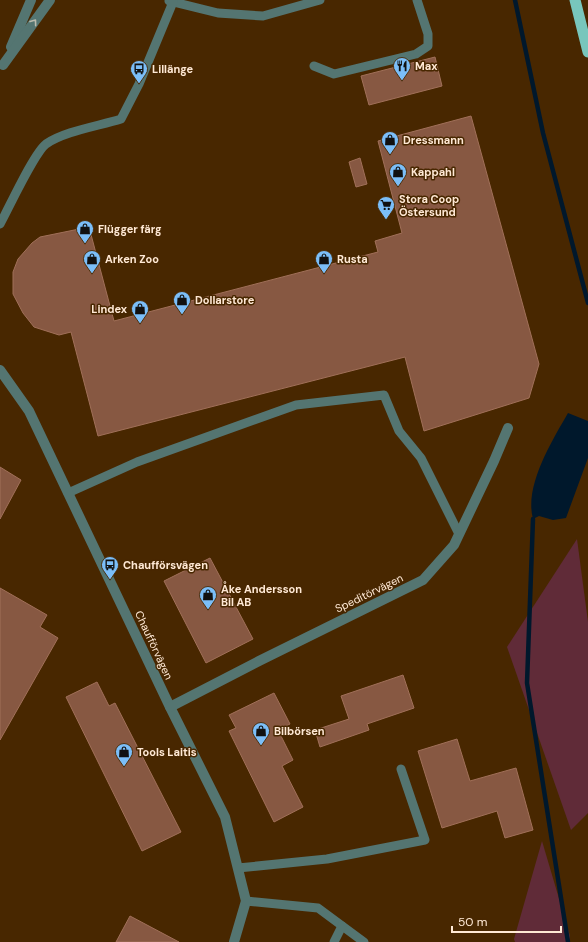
<svg xmlns="http://www.w3.org/2000/svg" width="588" height="942" font-family="'DM Sans',sans-serif">
<style>
.green{fill:#602b38}
.water{fill:#00182c}
.lines{fill:none;stroke-linecap:round;stroke-linejoin:round}
.stream{stroke:#00182c;stroke-width:4.5}
.building{fill:#875842;stroke:#a17059}
.service{stroke:#547571;stroke-width:9}
.minor{stroke:#547571;stroke-width:10}
.tertiary{stroke:#547571;stroke-width:10}
.trunk{stroke:#78c6bc;stroke-width:11}
.oneway{stroke:#bbbbad}
.labels{text-anchor:middle;stroke-width:3;stroke-linejoin:round;paint-order:stroke}
.poi-label{font-size:11px;font-weight:bold;fill:#ffe9d5;stroke:#482700;text-anchor:start}
.street-label{font-size:11px;fill:#ffe9d5;stroke:#482700}
</style>
<rect width="100%" height="100%" fill="#482700"/>
<g class="green">
<polygon points="577,539 588,622 588,813 571,830 507,647"/>
<polygon points="542,841 570,936 569,942 515,942 514,939"/>
</g>
<path class="water" d="M568,413L588,421V458L566,518L553,520L539,516L533,519C524,486 552,441 568,413Z"/>
<g class="lines">
<g class="stream">
<polyline points="515,0 543,133 588,303"/>
<polyline points="533,519 527,683 568,942"/>
</g>
</g>
<g class="building">
<polygon points="435,57 442,86 369,105 361,76"/>
<polygon points="471,116 539,364 529,398 424,431 405,357 98,436 71,332 59,335 34,327 23,313 13,294 13,272 18,259 32,243 40,237 89,227 114,321 378,252 375,241 402,233 378,141"/>
<polygon points="360,158 367,184 356,187 349,162"/>
<polygon points="0,467 21,480 0,519"/>
<polygon points="210,558 253,639 206,663 164,581"/>
<polygon points="0,588 47,615 40,627 58,638 0,740"/>
<polygon points="403,675 414,708 367,724 369,730 320,747 315,730 349,719 341,696"/>
<polygon points="97,682 109,706 115,703 181,832 142,851 66,697"/>
<polygon points="274,693 290,724 278,730 293,760 282,766 303,807 274,822 229,731 236,728 229,715"/>
<polygon points="457,739 470,781 516,768 533,830 505,838 497,811 442,828 418,751"/>
<polygon points="130,916 179,942 116,942"/>
</g>
<g class="lines">
<g class="service">
<polyline points="169,1 218,13 263,16 320,0"/>
<polyline points="314,66 334,74 416,54 428,46 428,34 417,0"/>
<path d="M0,224C9,208 34,153 46,144C65,131 99,126 121,119L139,84L173,2"/>
<polyline points="68,493 137,462 296,405 384,395 399,431 421,458 459,534"/>
<polyline points="238,868 327,859 425,840 401,769"/>
<polyline points="246,901 318,908 364,942"/>
<polyline points="334,942 342,926"/>
</g>
<g class="minor">
<polyline points="0,370 29,411 170,707 225,817 246,901 234,942"/>
<polyline points="170,707 259,661 423,580 454,545 494,461 508,428"/>
</g>
<g class="tertiary">
<polyline points="11,47 31,0"/>
<polyline points="3,65 50,0"/>
</g>
<polyline class="trunk" points="575,0 588,52"/>
</g>
<defs><path id="oneway-chevron" d="M-2-3.5L2.5 0L-2 3.5" fill="none" stroke-width="1.6" stroke-linecap="round" stroke-linejoin="round"/></defs>
<use class="oneway" href="#oneway-chevron" transform="translate(34 22) rotate(-54)"/>
<defs>
<symbol id="restaurant-pin" viewBox="-11 -11 22 30"><path d="M0 17L-7.5 6A9.5 9.5 0 1 1 7.5 6Z" fill="#7bbef8" stroke="#482700"/><path d="M-5-6h1v4h1v-4h1v4h1v-4h1v5L-1.5 .5V6h-2V.5L-5-1ZM5-6V6H3V1.5H1.5Q1.5-4 5-6Z" fill="#111"/></symbol>
<symbol id="bus-pin" viewBox="-11 -11 22 30"><path d="M0 17L-7.5 6A9.5 9.5 0 1 1 7.5 6Z" fill="#7bbef8" stroke="#482700"/><path d="M-5-6H5V4H4V6H2V4H-2V6H-4V4H-5ZM-3.5-4V0h7V-4ZM-3.5 1.2v1.5H-2V1.2ZM2 1.2v1.5H3.5V1.2Z" fill="#111"/></symbol>
<symbol id="shop-pin" viewBox="-11 -11 22 30"><path d="M0 17L-7.5 6A9.5 9.5 0 1 1 7.5 6Z" fill="#7bbef8" stroke="#482700"/><path d="M-5-2.5h2.3a2.7 3.5 0 0 1 5.4 0H5L5.5 6h-11ZM-1.5-2.5h3a1.5 2.3 0 0 0-3 0Z" fill="#111"/></symbol>
<symbol id="supermarket-pin" viewBox="-11 -11 22 30"><path d="M0 17L-7.5 6A9.5 9.5 0 1 1 7.5 6Z" fill="#7bbef8" stroke="#482700"/><path d="M-6-5.5h2.5l.6 2H6L4.5 2H-2.5L-4.4-4H-6ZM-1.5 3.2a1.3 1.3 0 1 0 .1 0ZM3 3.2a1.3 1.3 0 1 0 .1 0Z" fill="#111"/></symbol>
</defs>
<g fill-rule="evenodd">
<use href="#restaurant-pin" x="392" y="56" width="20" height="27"/>
<use href="#bus-pin" x="129" y="59" width="20" height="27"/>
<use href="#shop-pin" x="380" y="130" width="20" height="27"/>
<use href="#shop-pin" x="388" y="162" width="20" height="27"/>
<use href="#supermarket-pin" x="376" y="195" width="20" height="27"/>
<use href="#shop-pin" x="75" y="219" width="20" height="27"/>
<use href="#shop-pin" x="82" y="249" width="20" height="27"/>
<use href="#shop-pin" x="314" y="249" width="20" height="27"/>
<use href="#shop-pin" x="172" y="290" width="20" height="27"/>
<use href="#shop-pin" x="130" y="299" width="20" height="27"/>
<use href="#bus-pin" x="100" y="555" width="20" height="27"/>
<use href="#shop-pin" x="198" y="585" width="20" height="27"/>
<use href="#shop-pin" x="251" y="721" width="20" height="27"/>
<use href="#shop-pin" x="114" y="742" width="20" height="27"/>
</g>
<g class="labels">
<g class="poi-label">
<text x="415" y="70">Max</text>
<text x="152" y="73">Lillänge</text>
<text x="403" y="144">Dressmann</text>
<text x="411" y="176">Kappahl</text>
<text x="399" y="203">Stora Coop<tspan x="399" dy="13">Östersund</tspan></text>
<text x="98" y="233">Flügger färg</text>
<text x="105" y="263">Arken Zoo</text>
<text x="337" y="263">Rusta</text>
<text x="195" y="304">Dollarstore</text>
<text x="127" y="313" text-anchor="end">Lindex</text>
<text x="123" y="569">Chaufförsvägen</text>
<text x="221" y="593">Åke Andersson<tspan x="221" dy="13">Bil AB</tspan></text>
<text x="274" y="735">Bilbörsen</text>
<text x="137" y="756">Tools Laitis</text>
</g>
<g class="street-label">
<text transform="translate(369 593) rotate(-26)" y="4">Speditörvägen</text>
<text transform="translate(154 645) rotate(65)" y="4">Chaufförvägen</text>
</g>
</g>
<path d="M452 926v6h109v-6" fill="none" stroke="#ffe9d5" stroke-width="2"/>
<text x="458" y="926" font-size="12" fill="#ffe9d5" stroke="#482700" stroke-width="3" paint-order="stroke">50 m</text>
</svg>
